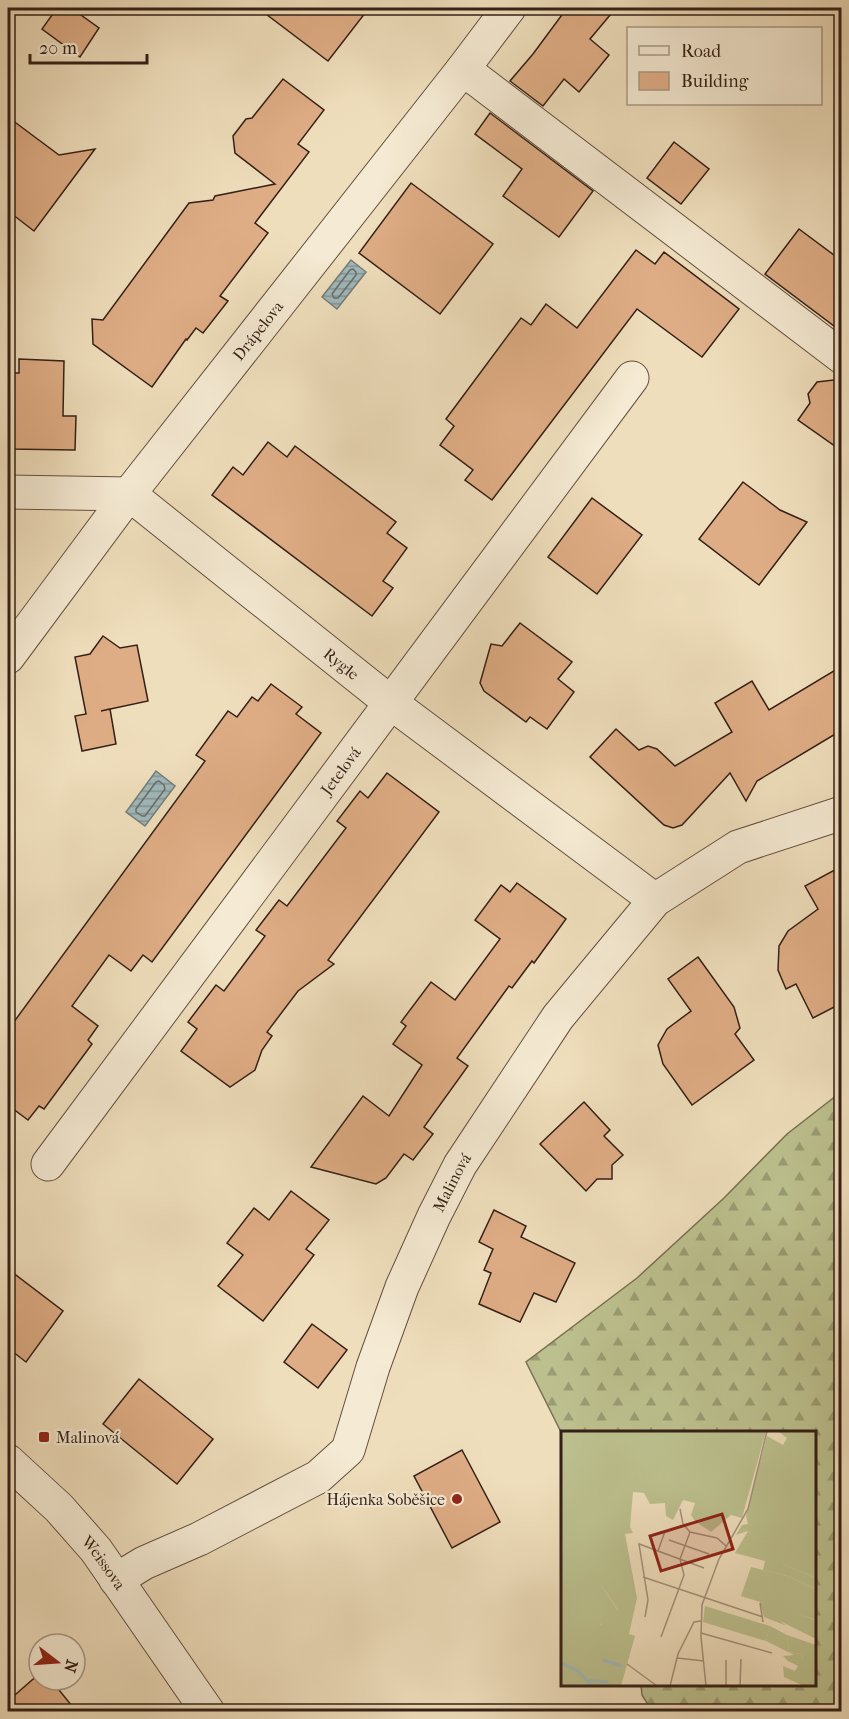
<svg xmlns="http://www.w3.org/2000/svg" width="849" height="1719" font-family="'IM FELL French Canon',serif">
<style>
.forest{fill:url(#forest-firs);stroke:#787052;stroke-width:1.5}
.water{fill:url(#water-rules);stroke:#747c79;stroke-width:1.5}
.lines{fill:none;stroke-linecap:round;stroke-linejoin:round}
.shore{stroke:#6a6c69;stroke-width:1.5}
.building{fill:#dfad85;stroke:#342017;stroke-width:1.5}
.minor-casing{stroke:#635040;stroke-width:35}
.minor{stroke:#f5ead3;stroke-width:33}
.poi-dot{fill:#8f2418;stroke:#f5ead3;stroke-width:2}
.labels{text-anchor:middle;stroke-width:4.5;stroke-linejoin:round;paint-order:stroke}
.street-label{font-size:16px;fill:#342017;stroke:#f5ead3}
.poi-label{font-size:16px;fill:#342017;stroke:#f5ead3;text-anchor:start}
.inset-river{fill:none;stroke:#9fb9bb;stroke-width:3}
.inset-road{fill:none;stroke:#a4927a;stroke-width:1.5}
.view{fill:#8f2418;fill-opacity:0.15;stroke:#8f2418;stroke-width:3}
.inset-edge{fill:none;stroke:#342017;stroke-width:3}
</style>
<defs>
<pattern id="forest-firs" width="22" height="20" patternUnits="userSpaceOnUse" patternTransform="scale(1.5)"><rect width="22" height="20" fill="#bcc08e"/><path d="M5 1l3.5 6h-7zM16 11l3.5 6h-7z" fill="#9a9c73"/></pattern>
<pattern id="water-rules" width="6" height="5" patternUnits="userSpaceOnUse" patternTransform="scale(1.5)"><rect width="6" height="5" fill="#9fb9bb"/><path d="M0 2.5h6" fill="none" stroke="#829697"/></pattern>
</defs>
<rect width="100%" height="100%" fill="#efdebc"/>
<filter id="stains"><feTurbulence type="fractalNoise" baseFrequency=".00333" numOctaves="4"/><feColorMatrix values="0 0 0 0 .2 0 0 0 0 .09 0 0 0 0 .02 0 0 0 .5 -.17"/></filter>
<radialGradient id="worn" r=".72"><stop offset=".6" stop-color="#630" stop-opacity="0"/><stop offset="1" stop-color="#630" stop-opacity=".3"/></radialGradient>
<polygon class="forest" points="841,1092 841,1711 652,1711 642,1695 641,1685 814,1684 814,1432 562,1434 526,1362 637,1278 724,1198 787,1134"/>
<g class="water">
<polygon points="351,260 366,272 337,309 322,297"/>
<polygon points="156,771 175,786 145,826 126,812"/>
</g>
<g class="lines">
<g class="shore">
<polygon points="353,269 356,272 356,275 338,298 334,298 332,294 350,270"/>
<polygon points="159,781 164,785 165,789 145,816 142,816 136,812 136,809 156,782"/>
</g>
</g>
<g class="building">
<polygon points="57,8 71,8 99,28 80,57 42,29"/>
<polygon points="258,8 369,8 328,61"/>
<polygon points="567,8 616,8 590,39 609,55 579,92 564,79 543,106 510,81 533,54"/>
<polygon points="283,79 324,110 298,144 309,152 255,223 268,233 220,296 228,301 203,333 196,328 187,340 186,339 152,387 93,344 92,319 103,320 189,203 213,200 215,196 275,184 235,153 233,136 246,119 252,118"/>
<polygon points="490,113 593,191 559,237 503,196 522,169 475,134"/>
<polygon points="8,117 59,155 95,149 34,231 8,211"/>
<polygon points="674,142 709,169 681,204 647,178"/>
<polygon points="411,183 493,244 440,314 359,253"/>
<polygon points="799,229 842,261 842,332 765,274"/>
<polygon points="636,250 655,264 664,252 739,309 702,357 637,309 492,500 465,480 473,470 440,445 454,426 446,419 521,318 531,325 546,304 577,328"/>
<polygon points="19,359 64,361 63,416 76,416 75,450 8,449 8,373 19,373"/>
<polygon points="842,379 842,451 798,420 810,403 808,394 817,382"/>
<polygon points="268,442 287,457 295,446 396,522 387,533 407,548 383,581 393,588 372,616 212,495 233,467 243,475"/>
<polygon points="743,482 780,510 807,522 759,585 699,539"/>
<polygon points="592,498 642,535 597,594 548,557"/>
<polygon points="520,623 572,662 558,679 574,692 547,729 530,717 526,722 484,691 480,683 491,644 502,646"/>
<polygon points="103,636 120,648 137,645 148,701 101,711 110,709 116,744 82,751 75,716 86,714 75,657 90,654"/>
<polygon points="842,666 842,730 757,781 746,801 730,773 682,825 673,828 664,825 590,757 616,729 639,750 648,746 657,749 675,766 732,732 715,703 752,681 769,710"/>
<polygon points="271,684 302,707 296,714 321,733 152,962 143,955 131,971 109,955 72,1006 98,1026 88,1040 92,1044 44,1109 39,1106 28,1120 8,1105 8,1030 205,761 196,755 228,711 237,717 252,697 258,701"/>
<polygon points="387,773 439,812 328,960 334,964 298,991 267,1032 272,1036 262,1050 255,1070 230,1087 181,1051 197,1029 188,1022 216,985 224,991 265,936 256,930 279,900 287,906 346,828 337,821 360,791 368,798"/>
<polygon points="842,866 842,1003 813,1018 796,984 786,989 778,970 779,946 788,931 818,909 805,886"/>
<polygon points="517,883 566,919 534,963 532,961 512,988 509,986 457,1058 468,1066 424,1127 433,1134 413,1160 404,1154 386,1178 376,1184 311,1167 363,1096 389,1116 422,1065 393,1044 406,1026 401,1022 431,982 455,1000 500,939 475,920 501,885 510,892"/>
<polygon points="698,957 734,1007 740,1028 735,1034 754,1060 692,1105 663,1064 658,1045 667,1029 691,1011 668,979"/>
<polygon points="584,1102 610,1130 604,1136 623,1155 612,1165 612,1179 597,1179 586,1191 540,1144"/>
<polygon points="291,1191 329,1220 306,1249 314,1255 263,1321 218,1286 243,1255 227,1243 254,1208 269,1220"/>
<polygon points="494,1210 526,1226 521,1237 575,1263 556,1302 534,1293 520,1322 479,1304 491,1273 484,1270 493,1249 479,1242"/>
<polygon points="8,1269 63,1311 26,1362 8,1348"/>
<polygon points="312,1324 347,1350 318,1388 284,1362"/>
<polygon points="139,1379 213,1439 177,1484 103,1424"/>
<polygon points="462,1450 500,1522 452,1548 414,1476"/>
<polygon points="39,1674 39,1680 51,1680 76,1711 8,1711 8,1701"/>
</g>
<g class="lines">
<defs>
<g id="minor">
<polyline points="463,69 842,357"/>
<path id="s1" d="M8,492L129,494L391,703L655,900"/>
<path id="s2" d="M8,657L129,494L463,69L509,8"/>
<path id="s3" d="M48,1164L632,378"/>
<path id="s4" d="M8,1461L59,1508L96,1550L208,1712"/>
<path id="s5" d="M116,1580L144,1563L199,1539L318,1477L348,1450L373,1367L402,1287L434,1216L460,1165L558,1017L655,900L738,847L842,813"/>
</g>
</defs>
<use href="#minor" class="minor-casing"/>
<use href="#minor" class="minor"/>
</g>
<g class="poi-dot">
<rect x="38" y="1431" width="12" height="12" rx="3"/>
<circle cx="457" cy="1499" r="6"/>
</g>
<g class="labels">
<g class="street-label">
<text dy="6" stroke="none"><textPath href="#s2" startOffset="411">Drápelova</textPath></text>
<text dy="6" stroke="none"><textPath href="#s1" startOffset="393">Rygle</textPath></text>
<text dy="6" stroke="none"><textPath href="#s3" startOffset="490">Jetelová</textPath></text>
<text dy="6" stroke="none"><textPath href="#s5" startOffset="555">Malinová</textPath></text>
<text dy="6" stroke="none"><textPath href="#s4" startOffset="140">Weissova</textPath></text>
</g>
<g class="poi-label">
<text x="56" y="1443">Malinová</text>
<text x="445" y="1505" text-anchor="end">Hájenka Soběšice</text>
</g>
</g>
<g transform="translate(561 1431)">
<rect width="255" height="255" fill="#efdebc"/>
<path d="M190,136L226,145L255,158V189L221,177L220,191L226,195L203,186L199,171L180,165ZM209,195L226,204L228,221L240,223L242,229L227,230L222,225L233,224L205,210Z" fill="#bcc08e"/>
<path d="M0,0H205L181,87L170,84L150,101L134,90L130,84L134,72L122,69L112,89L105,85L104,72L89,73L83,62L72,61L69,96L72,102L64,103L76,167L68,203L74,205L60,255H0ZM40,154L57,179L43,196L39,193ZM217,0H255V147L224,134L215,112L198,110L187,100L175,104L181,94L187,93L185,85L206,5L222,14L226,7ZM215,174L254,189L255,208L211,186ZM226,204L255,214V255H243L223,246L222,235L234,240L237,235L227,230L242,228L240,223L228,221Z" fill="#bcc08e" fill-rule="evenodd"/>
<path d="M56,8L83,49L72,56L49,20Z" fill="#bcc08e"/>
<path d="M187,100L199,110L216,111L224,134L255,147V158L226,145L202,139L204,130L174,122ZM144,175L209,195L205,210L142,191Z" fill="#bcc08e"/>
<path d="M40,154L57,180L43,197L16,164L26,155Z" fill="#bcc08e"/>
<path class="inset-river" d="M42,229L61,235M0,232L17,240L31,255M28,249L47,251"/>
<path class="inset-road" d="M119,78L122,93L129,101L156,107L165,115M108,109L148,123M97,120L104,100M82,146L202,186M199,172L202,191M84,186L87,169L78,113L143,137M140,202L211,222M100,206L123,144L119,128L129,101M116,227L143,230M66,233L96,255M179,254L180,228M109,255L117,223L133,191L140,190M145,255L140,206L141,174L158,128L187,78L206,0M165,255V229M169,255H211"/>
<path class="view" d="M161,83L172,118L100,140L89,105Z"/>
<rect width="255" height="255" class="inset-edge"/>
</g>
<rect width="849" height="1719" fill="none" stroke="#efdebc" stroke-width="30"/>
<rect x="9" y="9" width="831" height="1701" fill="none" stroke="#342017" stroke-width="3"/>
<rect x="15" y="15" width="819" height="1689" fill="none" stroke="#342017" stroke-width="1.5"/>
<rect x="627" y="27" width="195" height="78" fill="#f5ead3" stroke="#a89988" stroke-width="1.5"/>
<rect x="639" y="46" width="30" height="9" fill="#f5ead3" stroke="#a89988" stroke-width="1.5"/>
<text x="681" y="57" font-size="18" fill="#342017">Road</text>
<rect x="639" y="72" width="30" height="18" fill="#dfad85" stroke="#a89988" stroke-width="1.5"/>
<text x="681" y="87" font-size="18" fill="#342017">Building</text>
<g transform="translate(57 1662) rotate(107)"><circle r="28" fill="#f5ead3" stroke="#a89988" stroke-width="1.5"/>
<path d="M0-4.5L10 22L0 15L-10 22Z" fill="#8f2418"/>
<text y="-9" font-size="16" font-weight="bold" text-anchor="middle" fill="#342017">N</text>
</g>
<path d="M30 54v9h117v-9" fill="none" stroke="#342017" stroke-width="3"/>
<text x="39" y="54" font-size="18" fill="#342017" stroke="#f5ead3" stroke-width="4.5" paint-order="stroke">20 m</text>
<rect width="100%" height="100%" filter="url(#stains)"/>
<rect width="100%" height="100%" fill="url(#worn)"/>
</svg>
